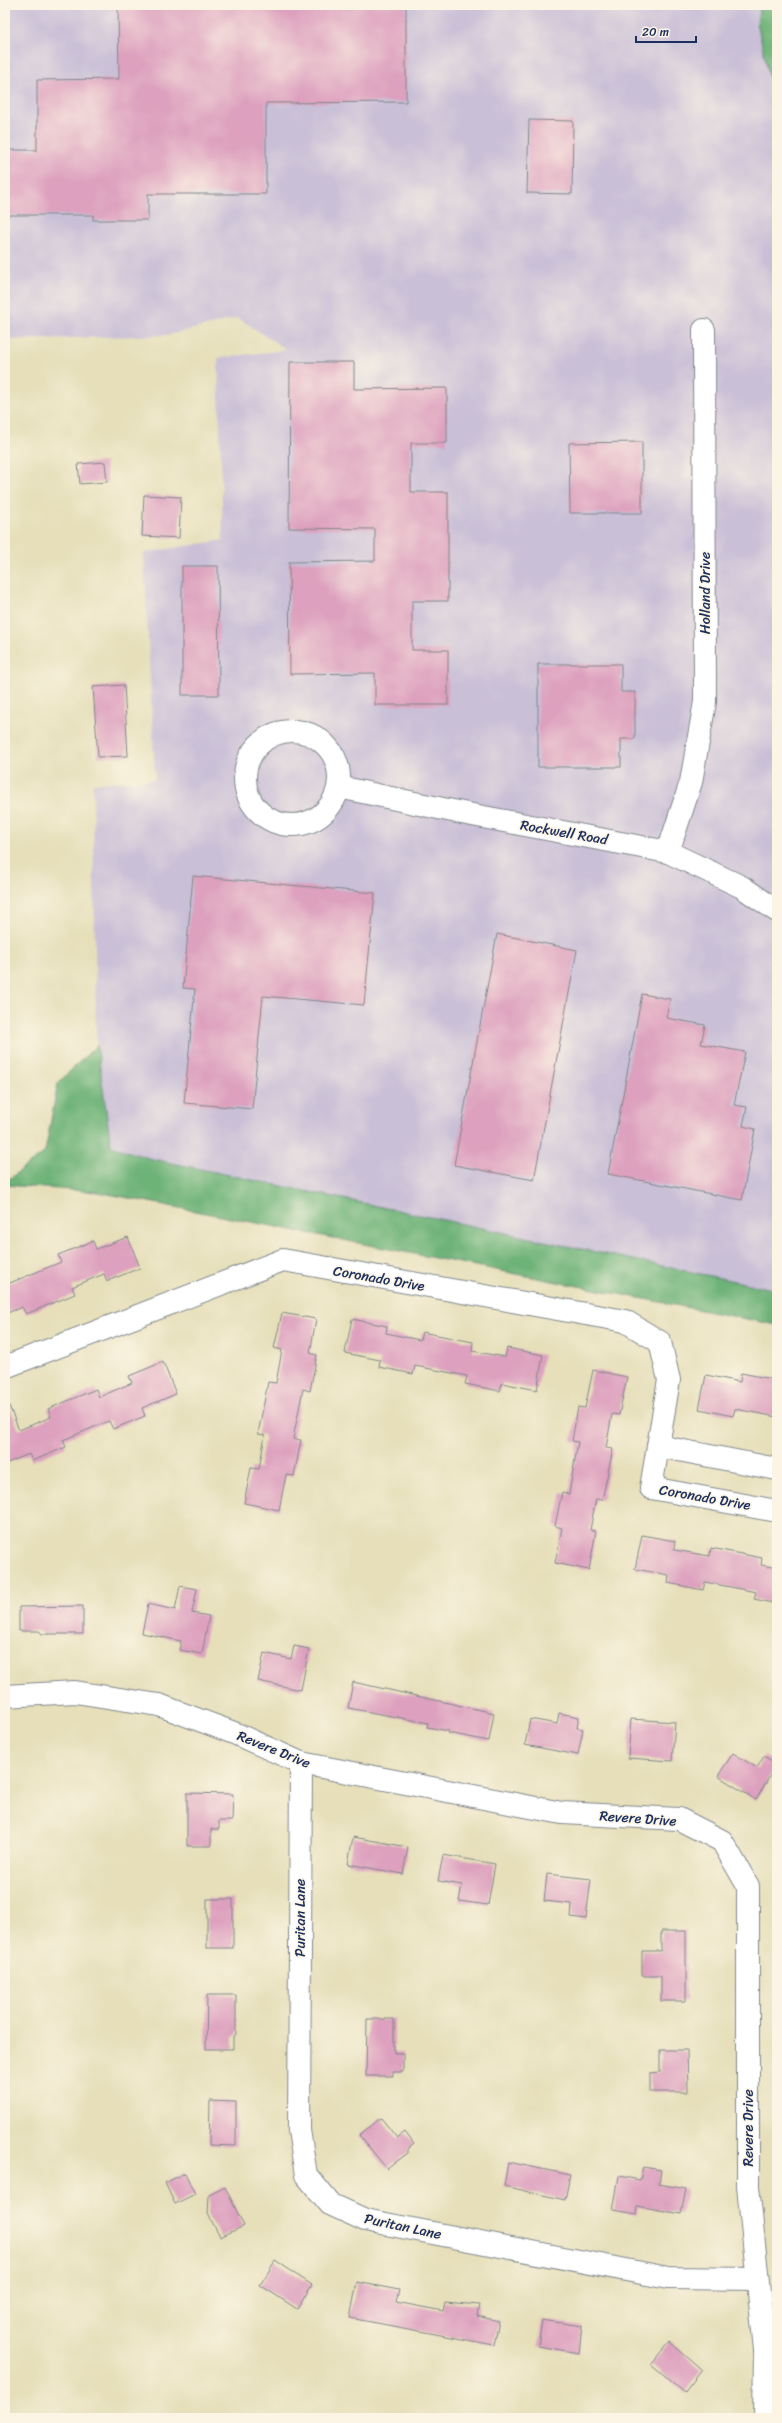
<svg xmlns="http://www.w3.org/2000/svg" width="782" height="2423" font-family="Sriracha,sans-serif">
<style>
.industrial{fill:#c9bfd7}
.forest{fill:#6db277;stroke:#44706a}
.building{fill:#dda0be}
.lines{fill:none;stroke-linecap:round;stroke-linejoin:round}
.minor-casing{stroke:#80878c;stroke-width:24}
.minor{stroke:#fff;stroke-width:22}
.labels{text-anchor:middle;stroke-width:3;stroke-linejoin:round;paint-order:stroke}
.street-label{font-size:14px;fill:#1b2f5e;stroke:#fcf5e5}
</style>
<rect width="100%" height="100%" fill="#fcf5e5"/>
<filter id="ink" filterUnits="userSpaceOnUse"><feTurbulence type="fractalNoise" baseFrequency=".025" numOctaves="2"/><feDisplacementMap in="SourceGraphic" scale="8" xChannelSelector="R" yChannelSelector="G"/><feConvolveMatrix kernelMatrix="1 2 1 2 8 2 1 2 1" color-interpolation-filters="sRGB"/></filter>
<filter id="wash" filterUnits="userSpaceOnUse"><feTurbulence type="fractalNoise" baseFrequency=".012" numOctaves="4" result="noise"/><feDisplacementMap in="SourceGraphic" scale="16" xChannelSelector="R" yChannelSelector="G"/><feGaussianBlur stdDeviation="0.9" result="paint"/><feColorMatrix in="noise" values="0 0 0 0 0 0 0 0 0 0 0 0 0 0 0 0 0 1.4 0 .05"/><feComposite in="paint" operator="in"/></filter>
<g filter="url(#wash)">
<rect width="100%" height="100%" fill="#e6dfba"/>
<polygon class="industrial" points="5,5 760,5 757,24 777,111 777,1290 148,1158 111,1146 96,1033 93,783 155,780 144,553 223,540 218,358 287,350 238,318 169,335 5,340"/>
<g class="forest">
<polygon points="760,5 777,5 777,111 757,23"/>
<polygon points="97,1045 111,1146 148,1158 777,1290 777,1325 98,1192 5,1185 5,1182 45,1152 58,1083"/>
</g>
<g id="blocks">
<g class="building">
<polygon points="118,5 406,5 406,102 266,103 266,194 148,194 148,220 93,220 93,215 5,215 5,150 37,150 37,80 119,79"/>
<polygon points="529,120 573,121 572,194 527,193"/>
<polygon points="290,362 354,362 354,389 447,388 447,443 411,443 411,492 448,492 448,601 412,601 412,650 448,650 448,705 375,705 375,673 290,674 289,562 375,561 375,529 289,528"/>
<polygon points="642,442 642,513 570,513 569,443"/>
<polygon points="105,462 107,482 80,484 78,464"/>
<polygon points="144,495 181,497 179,538 142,536"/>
<polygon points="182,566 218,566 219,695 182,695"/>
<polygon points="538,664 621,664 621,692 635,692 635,739 621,739 621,767 538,767"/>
<polygon points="124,685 128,756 98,757 93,687"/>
<polygon points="193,876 375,893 364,1005 263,996 252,1109 184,1103 195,989 183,988"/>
<polygon points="497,934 577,950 534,1180 454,1165"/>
<polygon points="642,994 670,999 666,1018 705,1025 701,1044 745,1052 734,1105 747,1107 743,1126 755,1129 742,1200 608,1174"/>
<polygon points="128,1237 140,1268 107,1281 104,1274 72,1287 75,1294 26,1314 22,1307 5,1314 5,1285 61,1262 58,1255 93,1241 96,1249"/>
<polygon points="282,1313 316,1319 310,1353 317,1355 310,1391 303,1389 293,1439 301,1440 294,1476 286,1475 279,1510 244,1503 251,1468 259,1469 265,1435 258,1434 268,1382 276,1383 282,1350 274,1348"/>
<polygon points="352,1319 387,1326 386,1333 420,1340 422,1332 473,1342 472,1351 505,1357 507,1348 543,1355 537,1390 502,1383 500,1391 465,1384 467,1376 415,1366 413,1374 379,1367 380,1360 345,1353"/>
<polygon points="163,1362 176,1394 142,1408 145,1416 113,1429 109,1421 63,1440 66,1447 32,1461 29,1454 5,1464 5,1396 19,1430 51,1417 48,1409 96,1389 99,1397 132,1383 129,1376"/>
<polygon points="593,1370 627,1377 619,1415 612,1414 606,1448 613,1449 602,1500 596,1499 590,1530 596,1531 589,1570 555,1563 562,1528 555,1526 562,1492 569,1494 578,1442 572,1441 578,1407 585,1408"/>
<polygon points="741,1373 777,1380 777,1417 735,1409 733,1416 699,1409 706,1375 740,1382"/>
<polygon points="642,1535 675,1541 674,1550 710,1556 711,1548 762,1558 761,1565 777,1568 777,1604 754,1599 756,1592 705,1582 703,1590 668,1583 669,1575 635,1569"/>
<polygon points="180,1586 197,1589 192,1613 209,1616 202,1654 179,1650 181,1641 142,1633 148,1604 175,1610"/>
<polygon points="83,1606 83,1634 42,1634 39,1631 19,1631 19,1607"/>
<polygon points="294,1646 309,1649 301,1690 258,1681 264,1653 291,1659"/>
<polygon points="353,1682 494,1713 489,1741 448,1733 449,1731 427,1727 428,1723 348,1708"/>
<polygon points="559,1713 579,1717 577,1728 583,1729 578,1755 525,1745 530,1719 557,1724"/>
<polygon points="631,1719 675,1722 672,1761 628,1758"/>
<polygon points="733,1753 757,1768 764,1756 777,1764 756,1800 718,1776"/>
<polygon points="187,1793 233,1794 232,1821 219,1821 219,1829 211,1829 211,1846 187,1846"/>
<polygon points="353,1837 408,1847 403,1874 348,1864"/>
<polygon points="443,1855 495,1864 488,1905 459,1901 462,1885 438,1881"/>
<polygon points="547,1874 591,1879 586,1919 571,1917 572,1904 544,1901"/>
<rect x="207" y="1899" width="26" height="49"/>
<polygon points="661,1931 686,1931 686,2001 661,2001 661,1976 642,1976 642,1951 661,1951"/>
<polygon points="207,1995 236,1995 236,2034 233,2037 233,2049 206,2049"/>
<polygon points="367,2019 394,2019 394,2053 403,2053 403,2072 393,2072 393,2076 366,2076"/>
<polygon points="660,2050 687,2050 688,2092 650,2092 650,2073 660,2072"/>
<polygon points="210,2101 236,2102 236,2146 209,2145"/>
<polygon points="381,2118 397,2138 405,2132 414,2144 408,2149 408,2153 387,2169 359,2135"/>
<polygon points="508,2162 570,2175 565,2200 504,2186"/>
<polygon points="643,2167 661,2170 659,2184 686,2189 681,2214 638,2206 637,2214 613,2210 619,2176 640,2180"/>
<polygon points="185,2173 195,2194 175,2204 165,2183"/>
<polygon points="225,2187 244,2226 220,2237 208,2214 209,2195"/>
<polygon points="275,2261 312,2285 297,2309 260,2285"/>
<polygon points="357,2282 399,2290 396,2302 443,2311 445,2302 479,2305 477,2316 499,2321 494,2345 350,2318"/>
<polygon points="542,2320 582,2326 579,2353 538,2346"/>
<polygon points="670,2342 702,2370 684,2393 651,2365"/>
</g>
</g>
</g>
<g filter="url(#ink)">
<use href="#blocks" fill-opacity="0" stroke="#80878c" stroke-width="1"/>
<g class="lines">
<defs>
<g id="minor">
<circle cx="292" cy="778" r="47"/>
<polyline points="339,787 462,813 668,852 742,887 777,911"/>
<polyline points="668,852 691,782 705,702 704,330"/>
<polyline points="5,1367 283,1260 625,1321 660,1342 669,1380 651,1488 777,1511"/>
<polyline points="658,1446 777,1469"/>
<polyline points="5,1696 75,1692 159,1705 234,1733 301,1763 562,1813 679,1819 722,1841 748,1886 748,2186 765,2350 764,2418"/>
<polyline points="301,1763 299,2130 306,2175 330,2204 365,2220 668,2278 757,2279"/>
</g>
</defs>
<use href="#minor" class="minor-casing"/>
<use href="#minor" class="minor"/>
</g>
</g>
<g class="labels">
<g class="street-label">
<text transform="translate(705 593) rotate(-90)" y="5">Holland Drive</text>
<text transform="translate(564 832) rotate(10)" y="5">Rockwell Road</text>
<text transform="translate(379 1278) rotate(10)" y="5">Coronado Drive</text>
<text transform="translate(705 1497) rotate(10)" y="5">Coronado Drive</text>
<text transform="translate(274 1749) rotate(22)" y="5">Revere Drive</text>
<text transform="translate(638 1818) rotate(4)" y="5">Revere Drive</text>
<text transform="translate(300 1918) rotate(-90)" y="5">Puritan Lane</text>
<text transform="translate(748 2128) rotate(-90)" y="5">Revere Drive</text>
<text transform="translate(403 2226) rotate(12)" y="5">Puritan Lane</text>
</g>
</g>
<rect width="782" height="2423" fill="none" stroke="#fcf5e5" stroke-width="20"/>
<path d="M636 36v6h60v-6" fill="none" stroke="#1b2f5e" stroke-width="2"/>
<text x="642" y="36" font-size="12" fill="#1b2f5e" stroke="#fcf5e5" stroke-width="3" paint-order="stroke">20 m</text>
</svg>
